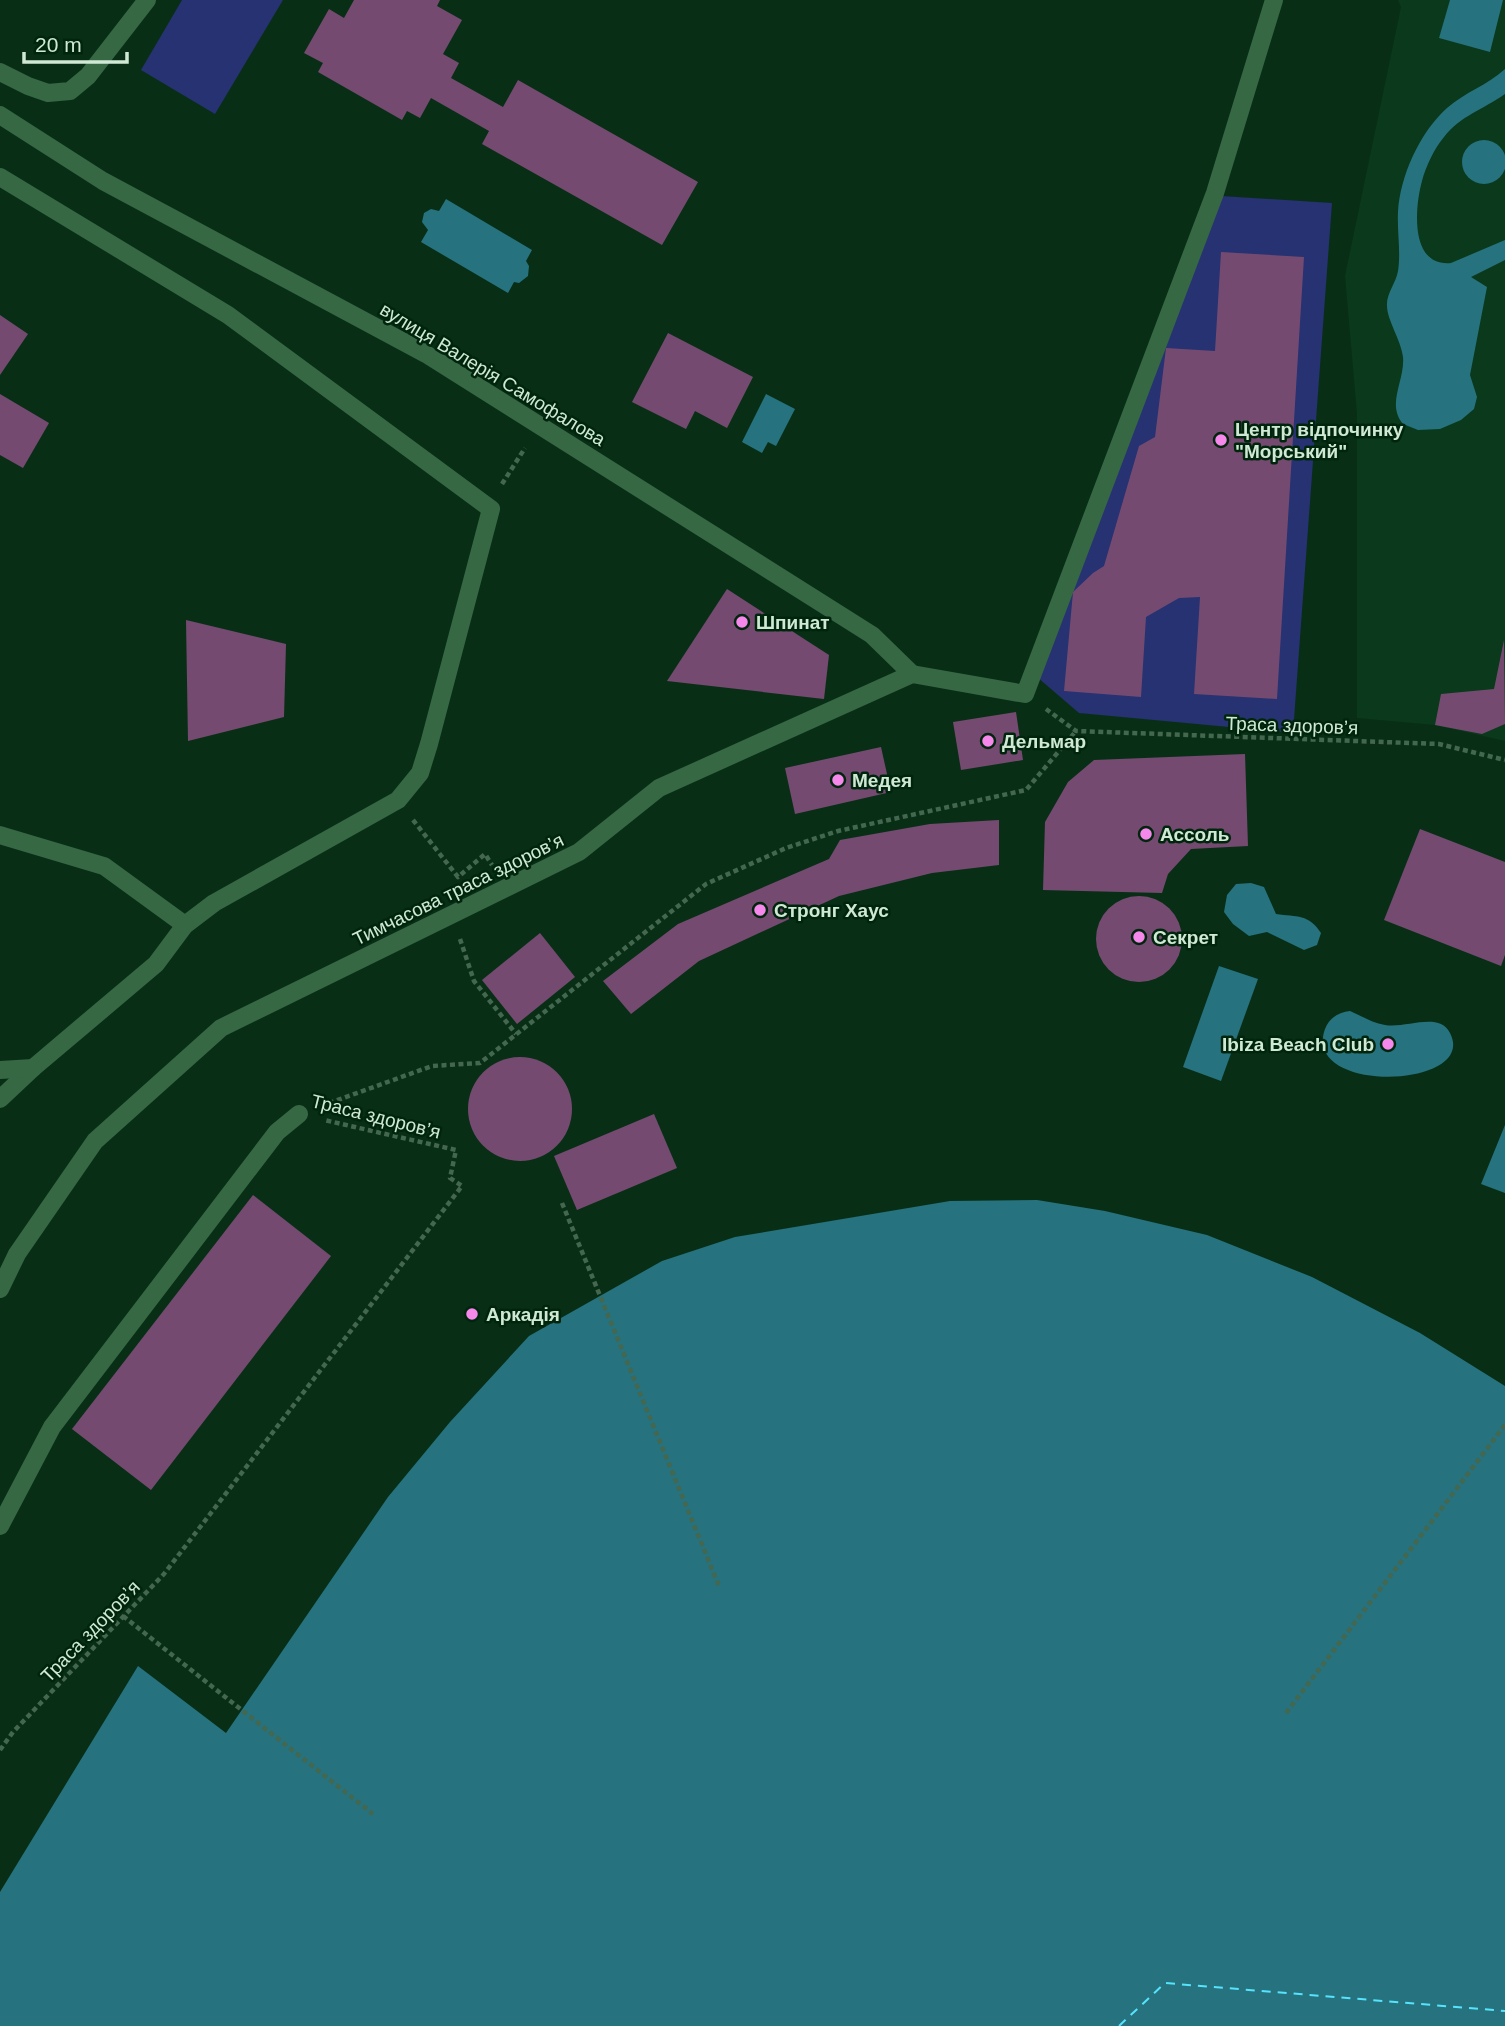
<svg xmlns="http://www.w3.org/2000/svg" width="1505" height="2026" font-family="Arial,sans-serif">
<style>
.built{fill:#0a391b}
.green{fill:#263271}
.water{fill:#26727f}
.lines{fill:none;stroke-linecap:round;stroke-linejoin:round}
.ferry{stroke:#56e4fd;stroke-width:2;stroke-dasharray:9 7;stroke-linecap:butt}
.building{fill:#754a70}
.path{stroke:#44674f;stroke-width:4.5;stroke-dasharray:5 3.5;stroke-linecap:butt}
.minor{stroke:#366844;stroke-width:18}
.poi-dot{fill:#f788eb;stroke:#00250d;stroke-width:2.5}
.labels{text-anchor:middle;stroke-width:5;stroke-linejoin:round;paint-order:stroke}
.street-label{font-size:19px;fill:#cfe9d4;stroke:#00250d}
.poi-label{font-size:19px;font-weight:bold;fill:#cfe9d4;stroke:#00250d;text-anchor:start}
</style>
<rect width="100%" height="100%" fill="#082f16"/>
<polygon class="built" points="1398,0 1505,0 1505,741 1435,725 1357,718 1357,414 1345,276 1401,7"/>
<g class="green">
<polygon points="182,0 283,0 215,114 141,70"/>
<polygon points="1221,196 1332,203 1293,733 1079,713 1037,677"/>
</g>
<g class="water">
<polygon points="1450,0 1503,0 1490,52 1439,38"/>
<path d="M1505,69V94C1484,109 1460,116 1444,137C1434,149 1426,166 1422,181C1415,206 1409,267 1451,263L1505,240V260L1471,277L1487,287L1470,375L1477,397L1474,409L1461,420L1440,429L1418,430L1403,424C1386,404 1405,381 1403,357C1401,340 1387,320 1387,306C1386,294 1396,283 1398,271C1401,252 1397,232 1398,212C1400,176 1420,132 1447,108C1465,92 1488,85 1505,69Z"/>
<circle cx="1484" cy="162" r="22"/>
<polygon points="446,199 532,250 526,261 529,266 528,276 519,283 514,282 508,293 421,242 428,230 422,222 424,213 431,209 439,211"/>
<polygon points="766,394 795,409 776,446 768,442 762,453 742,442"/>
<path d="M1251,883L1264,887L1276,914C1297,917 1309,914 1321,933L1317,945L1304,950L1267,932L1249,936L1233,924L1224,912L1227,895L1236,884Z"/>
<polygon points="1219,966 1258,979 1221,1081 1183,1067"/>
<path d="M1350,1011C1362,1016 1372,1023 1385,1025C1405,1029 1439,1011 1450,1033C1479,1089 1301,1095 1325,1029C1329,1018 1339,1012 1350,1011Z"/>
<polygon points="1505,1125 1505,1193 1481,1184"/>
<polygon points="1037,1200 1105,1211 1207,1235 1312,1277 1420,1333 1505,1386 1505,2026 0,2026 0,1892 138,1666 226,1733 388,1497 450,1422 529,1336 662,1261 735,1237 950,1201"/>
</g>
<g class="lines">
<polyline class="ferry" points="1119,2026 1165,1983 1505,2011"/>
</g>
<g class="building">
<polygon points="354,0 440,0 437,6 462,20 443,54 459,63 451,78 503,107 518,80 698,182 662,245 482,144 489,131 431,98 420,118 407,111 402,120 318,72 323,63 304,53 329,9 344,18"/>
<polygon points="1221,252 1304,257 1277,699 1194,694 1200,597 1179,598 1146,617 1141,697 1064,691 1073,592 1093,573 1104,566 1139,446 1155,437 1166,348 1215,351"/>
<polygon points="0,315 28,334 0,375"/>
<polygon points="668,333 753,377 727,428 695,411 686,429 632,402"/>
<polygon points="0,394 49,423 23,468 0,455"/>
<polygon points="727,589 829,655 824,699 667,681"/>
<polygon points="186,620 286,644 284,717 188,741"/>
<polygon points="1504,640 1505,724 1482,734 1435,725 1441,694 1494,689"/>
<polygon points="1016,712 1023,760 961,770 953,722"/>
<polygon points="881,747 891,792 795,814 785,768"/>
<polygon points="1245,754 1248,846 1191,849 1168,874 1162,893 1043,890 1045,822 1068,782 1094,760"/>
<polygon points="999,820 999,865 932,873 839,896 699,961 631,1014 603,981 678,924 829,859 840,840 930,824"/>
<polygon points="1420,829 1505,862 1505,955 1501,966 1384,920"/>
<circle cx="1139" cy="939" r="43"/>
<polygon points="540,933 575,977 517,1024 482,980"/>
<circle cx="520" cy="1109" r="52"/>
<polygon points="654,1114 677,1168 577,1210 554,1156"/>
<polygon points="253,1195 331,1256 151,1490 72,1429"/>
</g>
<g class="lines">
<g class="path">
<polyline points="502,484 525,448"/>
<polyline points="1046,709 1076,731 1439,744 1505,760"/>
<polyline points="413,820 458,877 485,854 492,865"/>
<polyline points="460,939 474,981 516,1034"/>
<polyline points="321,1106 432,1066 480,1063 706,884 786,848 838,831 1026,790 1076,731"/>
<polyline points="562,1203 719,1586"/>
<polyline points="123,1616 373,1814"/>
<polyline points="1286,1713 1505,1425"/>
<polyline points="0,1750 13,1732 164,1574 462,1186 450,1178 456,1150 324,1120"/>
</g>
<g class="minor">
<polyline points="0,72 28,86 48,93 70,91 88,76 147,0"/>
<polyline points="0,115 103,181 426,354 872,635 912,674"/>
<polyline points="0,177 228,315 491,509 429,744 420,773 398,800 214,903 185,925 156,964 33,1068 0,1099"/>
<polyline points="0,835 104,866 185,925"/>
<polyline points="0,1070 33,1068"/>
<polyline points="0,1289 17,1254 95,1141 221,1028 579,852 659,788 912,674 1025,694 1215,193 1274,0"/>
<polyline points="0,1526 52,1427 277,1132 299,1114"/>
</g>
</g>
<g class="poi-dot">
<circle cx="1221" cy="440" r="7"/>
<circle cx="742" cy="622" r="7"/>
<circle cx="988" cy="741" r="7"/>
<circle cx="838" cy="780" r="7"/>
<circle cx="1146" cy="834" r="7"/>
<circle cx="760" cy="910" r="7"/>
<circle cx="1139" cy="937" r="7"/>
<circle cx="1388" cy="1044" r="7"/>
<circle cx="472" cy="1314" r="7"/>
</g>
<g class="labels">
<g class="street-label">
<text transform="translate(493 374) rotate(31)" y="7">вулиця Валерія Самофалова</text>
<text transform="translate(1292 725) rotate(2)" y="7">Траса здоров’я</text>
<text transform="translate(458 889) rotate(-26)" y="7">Тимчасова траса здоров’я</text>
<text transform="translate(376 1116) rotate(14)" y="7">Траса здоров’я</text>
<text transform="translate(90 1631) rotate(-46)" y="7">Траса здоров’я</text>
</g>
<g class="poi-label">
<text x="1235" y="436">Центр відпочинку<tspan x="1235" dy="22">"Морський"</tspan></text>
<text x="756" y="629">Шпинат</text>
<text x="1002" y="748">Дельмар</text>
<text x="852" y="787">Медея</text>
<text x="1160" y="841">Ассоль</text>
<text x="774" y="917">Стронг Хаус</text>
<text x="1153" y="944">Секрет</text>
<text x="1374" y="1051" text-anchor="end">Ibiza Beach Club</text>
<text x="486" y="1321">Аркадія</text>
</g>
</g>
<path d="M24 52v10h103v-10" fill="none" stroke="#cfe9d4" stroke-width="3.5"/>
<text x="35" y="52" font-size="21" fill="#cfe9d4" stroke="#00250d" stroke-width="5" paint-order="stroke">20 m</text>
</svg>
